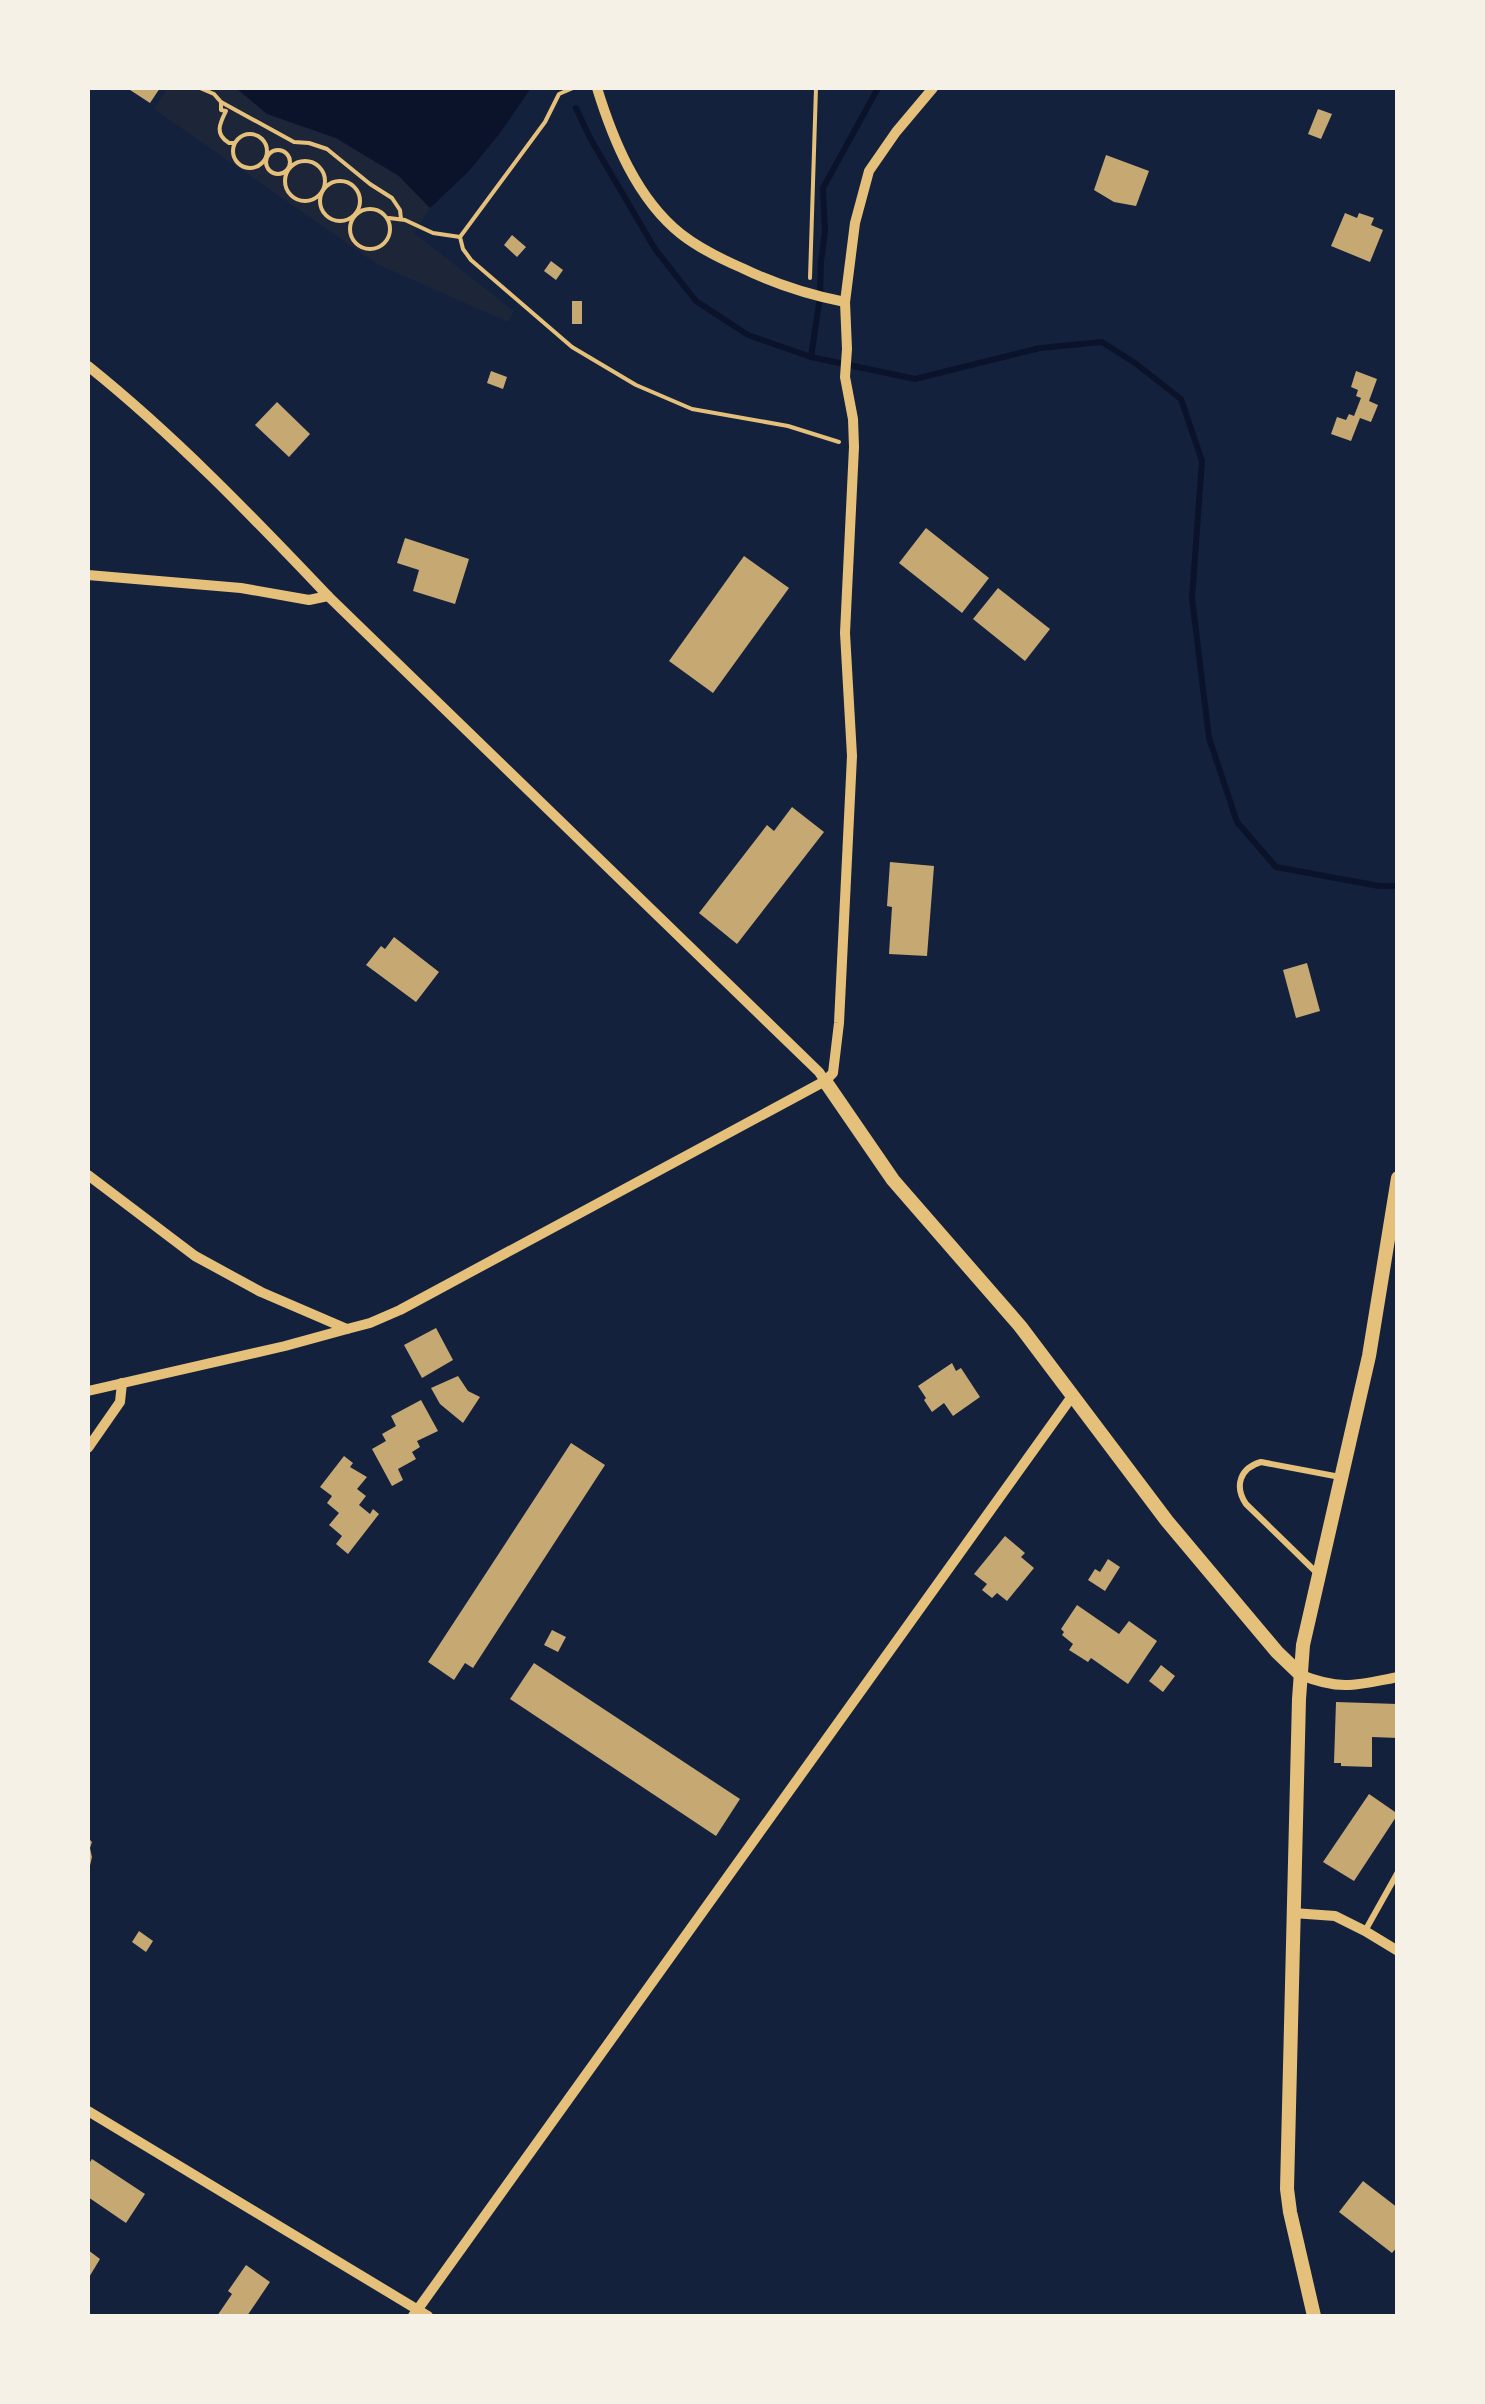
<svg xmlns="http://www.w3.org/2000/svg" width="1485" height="2404" font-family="Merriweather,serif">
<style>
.green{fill:#1d2539}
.water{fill:#0b132b}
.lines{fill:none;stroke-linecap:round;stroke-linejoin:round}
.stream{stroke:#0b132b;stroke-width:6}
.building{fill:#c6a872}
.path{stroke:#e5c07b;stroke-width:4}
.service{stroke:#e5c07b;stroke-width:6}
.minor{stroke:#e5c07b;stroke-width:10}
.tertiary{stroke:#e5c07b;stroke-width:14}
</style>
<rect width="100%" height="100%" fill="#14213d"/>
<polygon class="green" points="168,88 236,88 267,114 336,138 399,176 430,208 414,233 514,311 508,322 377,264 154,109"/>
<polygon class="water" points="236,88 531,88 500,133 469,171 430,208 399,176 336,138 267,114"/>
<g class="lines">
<g class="stream">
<polyline points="576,108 590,138 655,249 696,301 748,335 811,357 915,379 1040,348 1102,342 1135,363 1181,399 1202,461 1192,598 1209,738 1237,822 1276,867 1379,886 1398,886"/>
<polyline points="811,357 820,297 821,262 825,231 823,188 878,88"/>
</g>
</g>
<g class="building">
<polygon points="127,88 160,88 150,103"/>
<polygon points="1318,109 1332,114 1321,139 1308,134"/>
<polygon points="1106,155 1149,171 1136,206 1114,202 1094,190"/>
<polygon points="1345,213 1357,218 1359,213 1374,218 1371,225 1383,230 1370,262 1331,246"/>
<polygon points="512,235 526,247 517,257 504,245"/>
<polygon points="551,261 563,270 556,280 544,271"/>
<rect x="572" y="301" width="10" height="23"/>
<polygon points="491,371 507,377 503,389 487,383"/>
<polygon points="1356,371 1377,379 1369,401 1378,405 1371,422 1360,418 1351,441 1331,434 1337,417 1346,420 1349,414 1354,416 1361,398 1356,396 1358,390 1351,387"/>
<polygon points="277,402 310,434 289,457 255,425"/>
<polygon points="926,528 989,578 962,613 899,563"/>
<polygon points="405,538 469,559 455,604 413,591 419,570 397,563"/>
<polygon points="744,556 789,588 713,693 669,661"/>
<polygon points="998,588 1050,629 1025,661 973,619"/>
<polygon points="792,807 824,832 737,944 699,913 767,825 774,831"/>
<polygon points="890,862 934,866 927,956 889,954 892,907 887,906"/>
<polygon points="394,937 439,972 416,1002 366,965 381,946 385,949"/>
<polygon points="1307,963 1320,1011 1296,1018 1283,970"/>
<polygon points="436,1328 453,1360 422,1378 404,1345"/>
<polygon points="952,1363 956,1371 961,1368 980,1397 953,1416 944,1403 932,1412 924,1400 926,1398 918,1386"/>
<polygon points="458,1376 468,1391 480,1397 463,1423 440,1404 431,1388"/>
<polygon points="421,1400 438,1431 417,1441 420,1447 412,1452 416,1459 398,1469 403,1480 392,1486 372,1449 386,1441 382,1434 396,1426 391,1416"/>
<polygon points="571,1443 605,1465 473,1668 465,1663 454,1680 428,1662"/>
<polygon points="344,1456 353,1463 350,1467 367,1477 357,1489 366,1496 359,1505 370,1514 373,1509 379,1514 348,1554 336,1544 342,1536 329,1525 339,1513 327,1503 332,1496 320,1487"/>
<polygon points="1005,1536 1025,1553 1021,1557 1034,1568 1007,1601 997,1593 992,1598 982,1590 987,1584 974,1574"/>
<polygon points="1108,1559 1120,1567 1105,1591 1088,1580 1095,1569 1100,1572"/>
<polygon points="1077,1605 1119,1634 1129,1621 1157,1641 1128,1684 1091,1658 1088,1662 1069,1650 1073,1644 1062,1635 1064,1632 1061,1629"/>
<polygon points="552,1630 566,1637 558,1652 544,1645"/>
<polygon points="534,1663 740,1799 716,1836 510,1699"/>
<polygon points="1161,1665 1175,1676 1163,1692 1149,1681"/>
<polygon points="1336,1702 1398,1704 1398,1738 1372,1737 1372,1767 1341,1766 1341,1763 1334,1763"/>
<polygon points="1369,1794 1398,1814 1354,1881 1323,1862"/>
<polygon points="88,1838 92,1842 90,1848 92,1857 89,1870"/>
<polygon points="139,1931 153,1941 146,1952 132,1942"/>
<polygon points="92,2159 145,2194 126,2223 88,2197 88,2165"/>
<polygon points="1363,2181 1398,2208 1398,2246 1392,2253 1339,2212"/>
<polygon points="88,2250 100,2259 88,2279"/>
<polygon points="246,2265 270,2282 247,2316 217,2316 232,2294 228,2291"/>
</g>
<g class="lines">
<g class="path">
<path d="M200,88L214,94L221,102V110L226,111C220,123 214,134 229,143H234"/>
<polyline points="573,88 559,94 545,122 460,237 463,249 471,260 572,347 636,385 692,409 788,426 839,442"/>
<polyline points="221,102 294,142 309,143 327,149 370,184 392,198 400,210 401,219"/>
<circle cx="250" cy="151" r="17"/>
<circle cx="278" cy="162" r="12"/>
<circle cx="305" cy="181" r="20"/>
<circle cx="340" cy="201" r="20"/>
<circle cx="370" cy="229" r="20"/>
<polyline points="389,218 405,220 433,233 460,237"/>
<polyline points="810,278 816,88"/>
</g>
<g class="service">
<path d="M1319,1575L1246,1504C1234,1486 1240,1468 1261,1462L1340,1477"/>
<polyline points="1365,1931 1398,1872"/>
</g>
<g class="minor">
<path d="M597,88C613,140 637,199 681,234C699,248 721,259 742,268C775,284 809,295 845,302"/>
<path d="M88,366C174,435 251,515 328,596L819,1072L825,1081"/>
<polyline points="88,575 241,588 309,600 328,596"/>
<polyline points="88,1175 195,1256 261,1292 347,1329 370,1323 400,1310 825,1081 833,1073 839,1023 852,756 845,633 854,447 853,419 845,377 847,349 845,302 855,223 869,171 896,132 933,88"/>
<polyline points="88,1391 285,1346 347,1329"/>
<polyline points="88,1448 120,1402 122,1383"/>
<path d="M1301,1675C1341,1691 1357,1685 1398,1677"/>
<polyline points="1293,1913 1335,1916 1365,1931 1398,1951"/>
<polyline points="88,2111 428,2316"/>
<polyline points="413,2316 1073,1395"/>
</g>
<g class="tertiary">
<polyline points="825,1081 893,1180 1020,1326 1167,1521 1277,1652 1301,1675"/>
<polyline points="1314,2316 1290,2212 1287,2189 1299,1699 1303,1645 1369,1356 1398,1178"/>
</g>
</g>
<rect width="1485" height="2404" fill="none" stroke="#f6f1e7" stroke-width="180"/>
</svg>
